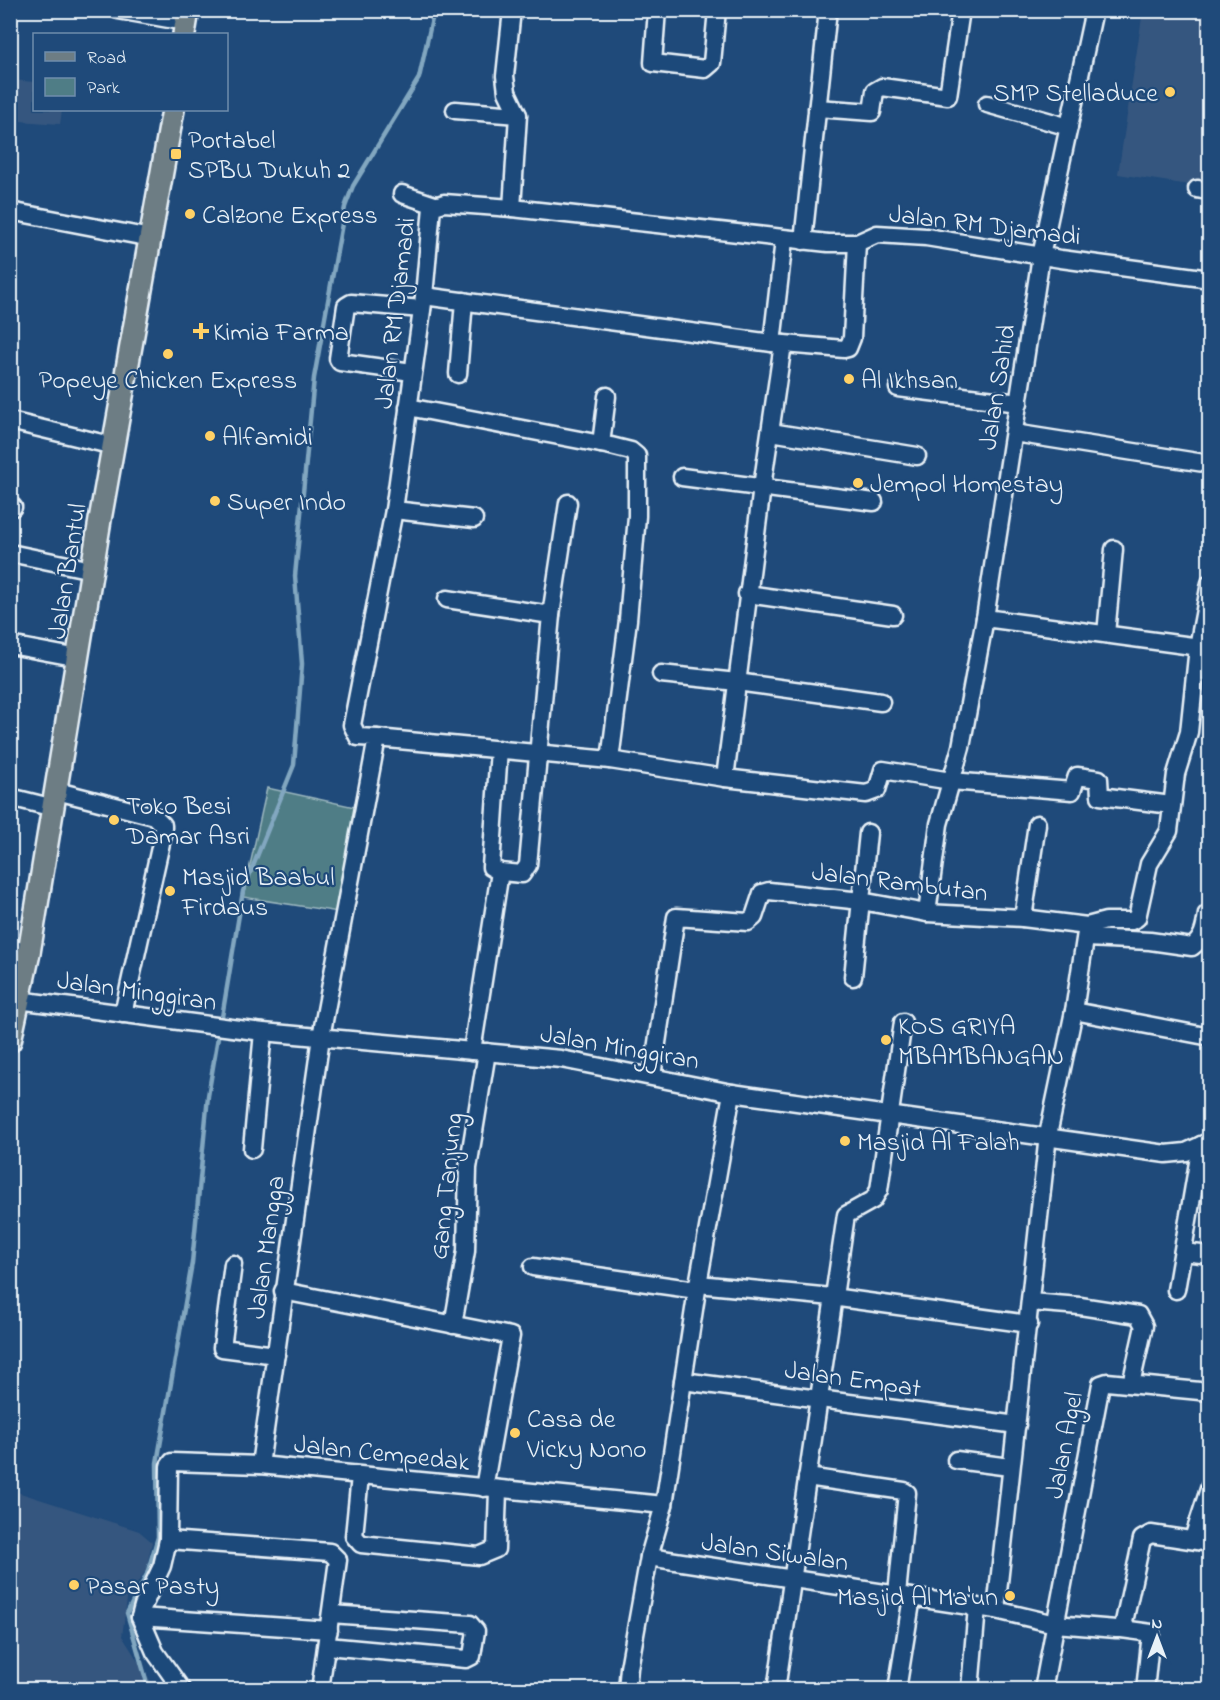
<svg xmlns="http://www.w3.org/2000/svg" width="1220" height="1700" font-family="'Indie Flower',sans-serif">
<style>
.built{fill:#36577f}
.green{fill:#4f7d86;stroke:#9cb7bf;stroke-width:1.5}
.lines{fill:none;stroke-linecap:round;stroke-linejoin:round}
.stream{stroke:#82a7c0;stroke-width:4.5}
.minor-casing{stroke:#e8f1f8;stroke-width:21}
.major-casing{stroke:#e8f1f8;stroke-width:26}
.minor{stroke:#1f4a7a;stroke-width:16}
.major{stroke:#6d7d84;stroke-width:21}
.poi-dot{fill:#ffd166;stroke:#1f4a7a;stroke-width:2}
.labels{text-anchor:middle;stroke-width:4.5;stroke-linejoin:round;paint-order:stroke}
.poi-label{font-size:26px;fill:#e8f1f8;stroke:#1f4a7a;text-anchor:start}
.street-label{font-size:26px;fill:#e8f1f8;stroke:#1f4a7a}
</style>
<rect width="100%" height="100%" fill="#1f4a7a"/>
<filter id="ink" filterUnits="userSpaceOnUse"><feTurbulence type="fractalNoise" baseFrequency=".0167" numOctaves="2"/><feDisplacementMap in="SourceGraphic" scale="12" xChannelSelector="R" yChannelSelector="G"/><feConvolveMatrix kernelMatrix="1 2 1 2 8 2 1 2 1" color-interpolation-filters="sRGB"/></filter>
<g filter="url(#ink)">
<g class="built">
<polygon points="1143,11 1209,11 1209,188 1118,174"/>
<polygon points="11,80 34,82 34,110 62,110 60,124 20,121 11,193"/>
<polygon points="11,1490 139,1531 152,1542 146,1570 127,1599 122,1636 152,1683 152,1689 11,1689"/>
</g>
<polygon class="green" points="267,788 364,809 345,913 243,897"/>
<g class="lines">
<g class="stream">
<polyline points="221,1023 243,891 294,765 302,664 295,576 314,378 345,207 353,186 419,78 434,10"/>
<polyline points="149,1690 127,1613 147,1574 158,1537 157,1463 192,1263 208,1096 219,1031"/>
</g>
<defs>
<g id="minor">
<polyline points="118,10 186,22"/>
<polyline points="512,10 505,76 507,92 518,115 512,208"/>
<polyline points="657,10 653,63 705,69 712,63 717,10"/>
<polyline points="987,104 1069,127"/>
<polyline points="817,108 872,112 875,91 882,87 948,96 961,10"/>
<polyline points="455,110 518,115"/>
<polyline points="1197,189 1210,191"/>
<polyline points="402,194 435,205"/>
<polyline points="10,211 151,238"/>
<polyline points="803,241 828,10"/>
<polyline points="424,296 772,343 844,349 848,348 852,338 857,243"/>
<polyline points="772,343 784,240"/>
<polyline points="412,372 340,362 338,359 346,306 351,303 422,309"/>
<polyline points="458,374 464,301"/>
<polyline points="898,388 1019,403"/>
<polyline points="408,407 611,446 631,451 637,456 637,516 628,620 610,760"/>
<polyline points="10,421 114,446"/>
<polyline points="771,432 917,456"/>
<polyline points="1014,433 1210,464"/>
<polyline points="601,444 607,396"/>
<polyline points="682,477 874,502"/>
<polyline points="10,506 13,507"/>
<polyline points="394,510 474,519"/>
<polyline points="10,553 92,570"/>
<polyline points="747,594 893,615"/>
<polyline points="447,599 551,615 528,865 522,874 500,872 491,867 499,749"/>
<polyline points="551,615 568,503"/>
<polyline points="985,618 1207,648"/>
<polyline points="1106,634 1114,549"/>
<polyline points="10,645 79,658"/>
<polyline points="661,674 737,682 881,702"/>
<polyline points="377,738 610,760 725,778 866,794 877,790 883,770 951,781 1072,791 1077,776 1099,779 1100,796 1171,805"/>
<polyline points="725,778 762,487 783,344"/>
<polyline points="57,791 154,816 163,825 163,834 123,1014"/>
<polyline points="10,797 54,808"/>
<polyline points="927,913 939,824 961,747 985,618 1041,256 1094,10"/>
<polyline points="1023,918 1037,824"/>
<polyline points="1087,926 1106,921 1131,921 1137,918 1149,864 1169,831 1176,774 1189,732 1198,647 1210,583"/>
<path d="M1087,938L1150,941L1192,947C1203,939 1205,928 1207,914"/>
<polyline points="10,948 29,953"/>
<polyline points="853,977 868,833"/>
<polyline points="18,1000 263,1032 561,1059 732,1093 1166,1154 1186,1152 1210,1141"/>
<polyline points="1074,1011 1205,1036"/>
<polyline points="472,1051 500,872"/>
<polyline points="652,1076 676,917 748,922 754,917 762,893 769,891 861,901 927,913 1023,918 1087,926 1074,1011 1048,1135 996,1610"/>
<polyline points="252,1149 263,1032"/>
<polyline points="1183,1252 1210,1255"/>
<polyline points="233,1264 222,1348 276,1355"/>
<polyline points="533,1267 697,1290"/>
<polyline points="698,1284 832,1297 1029,1324"/>
<polyline points="1176,1290 1201,1145"/>
<polyline points="283,1291 511,1336 484,1488"/>
<polyline points="1030,1302 1080,1306 1138,1315 1144,1326 1131,1384"/>
<polyline points="453,1325 466,1251 468,1168 487,1052"/>
<polyline points="683,1381 1017,1425"/>
<polyline points="956,1460 1010,1467"/>
<polyline points="260,1465 321,1037 377,738 358,737 352,725 394,510 424,296 432,207 444,203 512,208 828,243 857,243 877,234 926,237 1061,259 1210,279"/>
<polyline points="360,1476 354,1536 361,1544 479,1556 496,1549 498,1490"/>
<polyline points="807,1477 904,1491 907,1493 897,1594"/>
<polyline points="1193,1539 1210,1486"/>
<polyline points="168,1540 330,1552 338,1560 320,1690"/>
<polyline points="649,1557 996,1610 1055,1624 1116,1629 1122,1629 1124,1622 1142,1539 1151,1534 1210,1543"/>
<polyline points="140,1617 329,1630"/>
<polyline points="1122,1629 1151,1633 1145,1690"/>
<polyline points="327,1646 466,1659 472,1656 476,1631 470,1624 331,1614"/>
<polyline points="182,1690 155,1652 140,1617 143,1606 162,1566 168,1540 169,1466 172,1462 260,1465 664,1505"/>
<polyline points="627,1690 629,1668 649,1557 664,1505 697,1290 732,1093"/>
<polyline points="776,1690 846,1215 873,1200 879,1190 903,1022"/>
<polyline points="897,1690 912,1597"/>
<polyline points="970,1690 977,1607"/>
<polyline points="1043,1690 1101,1384 1107,1382 1210,1392"/>
</g>
<g id="major">
<polyline points="184,34 188,10"/>
<polyline points="10,1041 29,953 100,520 173,110"/>
</g>
</defs>
<use href="#minor" class="minor-casing"/>
<use href="#major" class="major-casing"/>
<use href="#minor" class="minor"/>
<use href="#major" class="major"/>
</g>
</g>
<g class="poi-dot">
<circle cx="1170" cy="92" r="6"/>
<rect x="170" y="148" width="12" height="12" rx="3"/>
<circle cx="190" cy="214" r="6"/>
<path d="M198 322h6v6h6v6h-6v6h-6v-6h-6v-6h6z"/>
<circle cx="168" cy="354" r="6"/>
<circle cx="849" cy="379" r="6"/>
<circle cx="210" cy="436" r="6"/>
<circle cx="858" cy="483" r="6"/>
<circle cx="215" cy="501" r="6"/>
<circle cx="114" cy="820" r="6"/>
<circle cx="170" cy="891" r="6"/>
<circle cx="886" cy="1040" r="6"/>
<circle cx="845" cy="1141" r="6"/>
<circle cx="515" cy="1433" r="6"/>
<circle cx="74" cy="1585" r="6"/>
<circle cx="1010" cy="1596" r="6"/>
</g>
<g class="labels">
<g class="poi-label">
<text x="1158" y="101" text-anchor="end">SMP Stelladuce</text>
<text x="188" y="148">Portabel<tspan x="188" dy="30">SPBU Dukuh 2</tspan></text>
<text x="202" y="223">Calzone Express</text>
<text x="213" y="340">Kimia Farma</text>
<text x="168" y="388" text-anchor="middle">Popeye Chicken Express</text>
<text x="861" y="388">Al Ikhsan</text>
<text x="222" y="445">Alfamidi</text>
<text x="870" y="492">Jempol Homestay</text>
<text x="227" y="510">Super Indo</text>
<text x="126" y="814">Toko Besi<tspan x="126" dy="30">Damar Asri</tspan></text>
<text x="182" y="885">Masjid Baabul<tspan x="182" dy="30">Firdaus</tspan></text>
<text x="898" y="1034">KOS GRIYA<tspan x="898" dy="30">MBAMBANGAN</tspan></text>
<text x="857" y="1150">Masjid Al Falah</text>
<text x="527" y="1427">Casa de<tspan x="527" dy="30">Vicky Nono</tspan></text>
<text x="86" y="1594">Pasar Pasty</text>
<text x="998" y="1605" text-anchor="end">Masjid Al Ma'un</text>
</g>
<g class="street-label">
<text transform="translate(985 224) rotate(7)" y="9">Jalan RM Djamadi</text>
<text transform="translate(394 313) rotate(-83)" y="9">Jalan RM Djamadi</text>
<text transform="translate(996 387) rotate(-81)" y="9">Jalan Sahid</text>
<text transform="translate(66 571) rotate(-81)" y="9">Jalan Bantul</text>
<text transform="translate(900 881) rotate(7)" y="9">Jalan Rambutan</text>
<text transform="translate(137 990) rotate(8)" y="9">Jalan Minggiran</text>
<text transform="translate(620 1046) rotate(10)" y="9">Jalan Minggiran</text>
<text transform="translate(445 1186) rotate(-84)" y="9">Gang Tanjung</text>
<text transform="translate(265 1247) rotate(-82)" y="9">Jalan Mangga</text>
<text transform="translate(853 1378) rotate(8)" y="9">Jalan Empat</text>
<text transform="translate(1063 1445) rotate(-79)" y="9">Jalan Agel</text>
<text transform="translate(382 1452) rotate(6)" y="9">Jalan Cempedak</text>
<text transform="translate(775 1551) rotate(8)" y="9">Jalan Siwalan</text>
</g>
</g>
<rect width="1220" height="1700" fill="none" stroke="#1f4a7a" stroke-width="36"/>
<rect x="18" y="18" width="1184" height="1664" fill="none" stroke="#e8f1f8" stroke-width="2" filter="url(#ink)"/>
<rect x="33" y="33" width="195" height="78" fill="#1f4a7a" stroke="#6f8dac" stroke-width="1.5"/>
<rect x="45" y="52" width="30" height="9" fill="#6d7d84" stroke="#6f8dac" stroke-width="1.5"/>
<text x="87" y="63" font-size="18" fill="#e8f1f8">Road</text>
<rect x="45" y="78" width="30" height="18" fill="#4f7d86" stroke="#6f8dac" stroke-width="1.5"/>
<text x="87" y="93" font-size="18" fill="#e8f1f8">Park</text>
<g transform="translate(1157 1637)" stroke="#1f4a7a" stroke-width="4.5" paint-order="stroke">
<path d="M0-4.5L10 22L0 15L-10 22Z" fill="#e8f1f8"/>
<text y="-9" font-size="16" font-weight="bold" text-anchor="middle" fill="#e8f1f8">N</text>
</g>
</svg>
